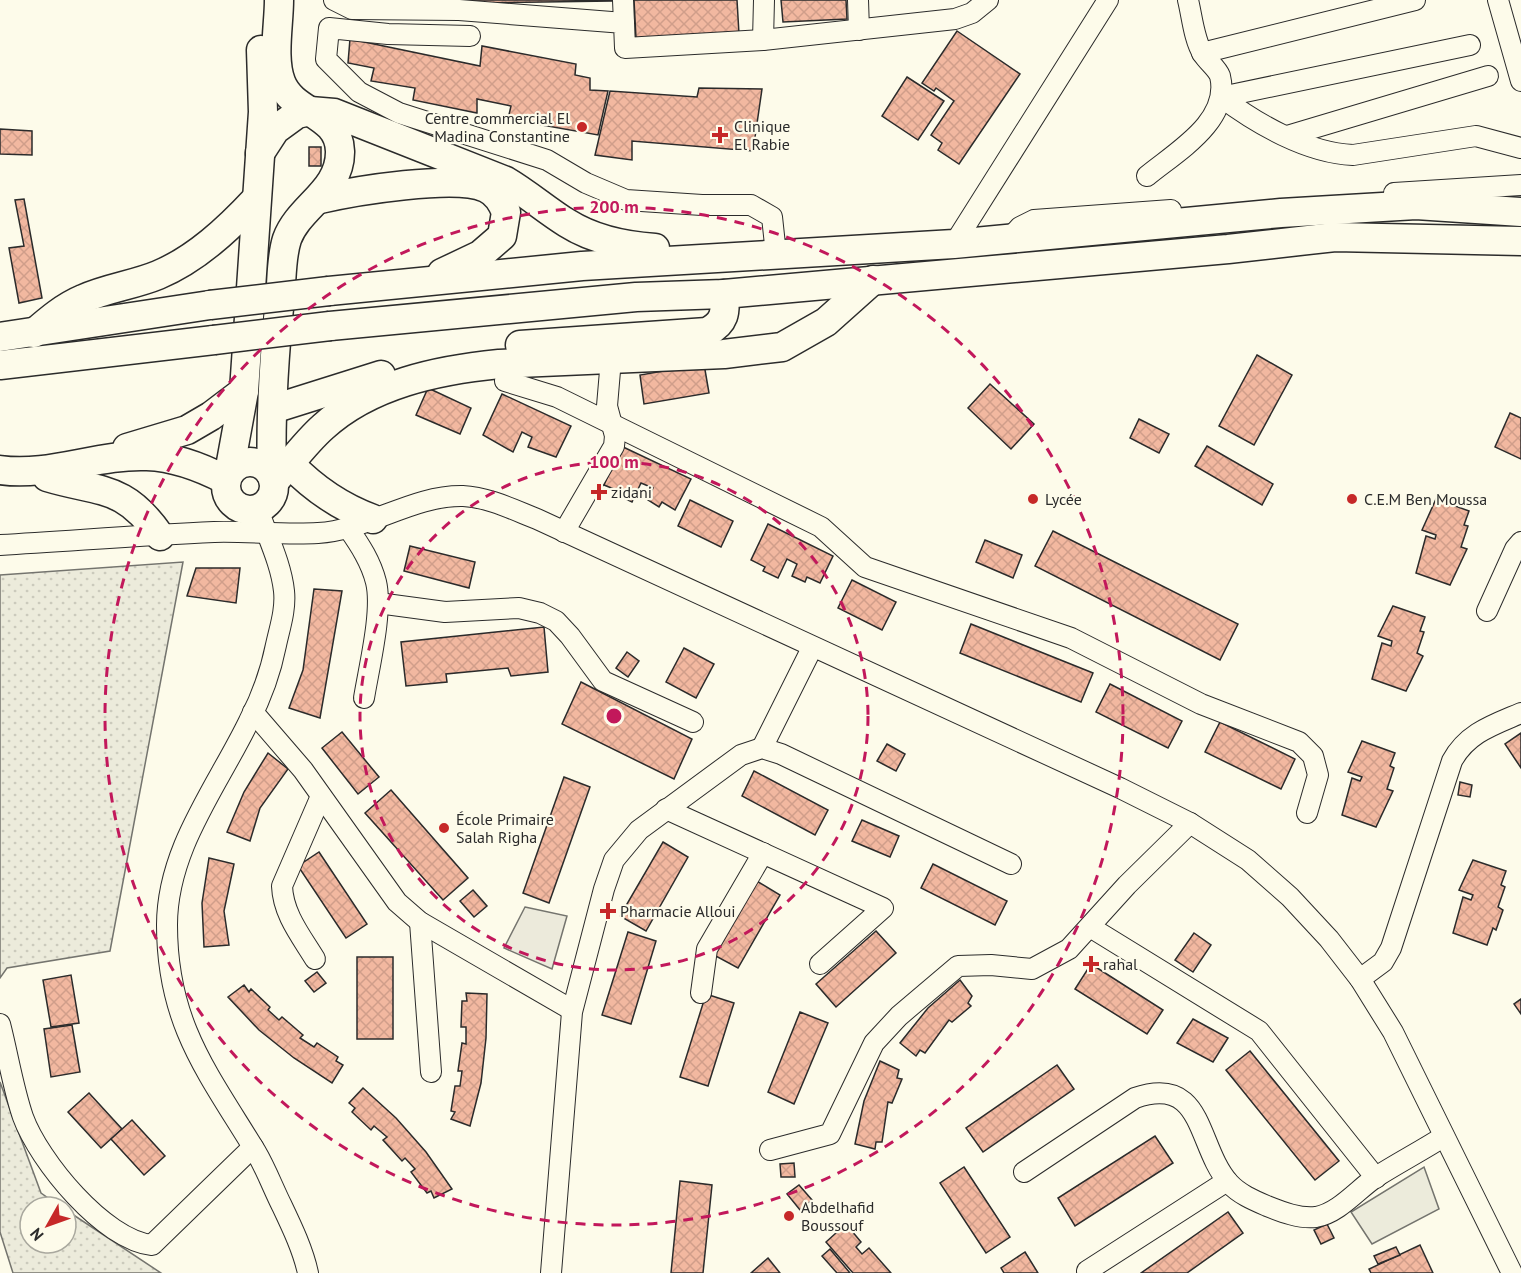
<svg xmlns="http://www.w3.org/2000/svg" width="1521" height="1273" font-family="'PT Sans',sans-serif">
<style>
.grass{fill:url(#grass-dots);stroke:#74746e;stroke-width:1.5}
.park{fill:#ecebdb;stroke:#74746e;stroke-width:1.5}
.parking{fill:#eceadb;stroke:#74746e;stroke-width:1.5}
.building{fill:url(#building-cross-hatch);stroke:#2b2b2b;stroke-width:1.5}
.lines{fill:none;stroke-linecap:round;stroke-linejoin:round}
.minor-casing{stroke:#2b2b2b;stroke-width:22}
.highway-casing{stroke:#2b2b2b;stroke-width:31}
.minor{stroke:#fdfbea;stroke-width:20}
.highway{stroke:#fdfbea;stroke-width:28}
.highway-bridge-casing{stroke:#2b2b2b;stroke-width:31;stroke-linecap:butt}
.highway-bridge{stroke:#fdfbea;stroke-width:28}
.ring{fill:none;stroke:#c2185b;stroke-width:3;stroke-dasharray:10 8}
.poi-dot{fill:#c62828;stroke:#fdfbea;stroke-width:2}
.labels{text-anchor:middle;stroke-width:4.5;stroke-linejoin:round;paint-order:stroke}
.poi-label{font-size:16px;fill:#2b2b2b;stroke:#fdfbea;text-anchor:start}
.centre{fill:#c2185b;stroke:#fdfbea;stroke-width:3}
.ring-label{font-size:18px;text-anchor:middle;font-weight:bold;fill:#c2185b;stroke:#fdfbea;stroke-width:4.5;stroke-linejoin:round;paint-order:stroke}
</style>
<defs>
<pattern id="grass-dots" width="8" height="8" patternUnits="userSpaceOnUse" patternTransform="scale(1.5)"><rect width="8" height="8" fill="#ecebdb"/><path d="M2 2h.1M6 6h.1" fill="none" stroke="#cbcabc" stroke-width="1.8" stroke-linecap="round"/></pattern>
<pattern id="building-cross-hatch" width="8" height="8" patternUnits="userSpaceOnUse" patternTransform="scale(1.5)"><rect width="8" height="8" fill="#f2b8a0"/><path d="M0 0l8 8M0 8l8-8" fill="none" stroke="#d09e8a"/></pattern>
</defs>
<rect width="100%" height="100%" fill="#fdfbea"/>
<g class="grass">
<polygon points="183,562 110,951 7,968 0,978 0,575"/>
<polygon points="0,1082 41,1193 61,1207 30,1207 30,1243 66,1243 66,1210 161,1273 13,1273 0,1232"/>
</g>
<polygon class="park" points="1424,1167 1439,1209 1372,1244 1351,1212"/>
<polygon class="parking" points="525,907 567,916 552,969 504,948"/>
<g class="building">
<polygon points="469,0 612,0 612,1 469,3"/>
<polygon points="634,0 737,0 739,34 636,38"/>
<polygon points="781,0 846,0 847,19 783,22"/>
<polygon points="957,31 1020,74 959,164 938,150 942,143 931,135 954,101 936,88 934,91 922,83"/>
<polygon points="350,39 480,66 482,46 576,64 575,75 590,78 590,90 608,91 598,135 508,119 511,106 477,99 477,113 413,100 415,88 371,81 374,68 348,63"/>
<polygon points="907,77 944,101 918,140 882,116"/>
<polygon points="699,88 762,89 753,151 632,141 632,160 595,155 610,91 697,97"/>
<polygon points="0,129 32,131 32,155 0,154"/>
<rect x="309" y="147" width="12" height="19"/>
<polygon points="24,199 42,298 19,303 9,248 24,246 15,200"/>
<polygon points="1257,355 1292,375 1254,445 1219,426"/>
<polygon points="704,364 709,393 644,404 640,375"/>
<polygon points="990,384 1034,424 1011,449 968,408"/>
<polygon points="428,388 471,408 460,434 416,415"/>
<polygon points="502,394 571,426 556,457 528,447 532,437 522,432 513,452 483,435"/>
<polygon points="1510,413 1521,418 1521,459 1495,447"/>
<polygon points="1139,419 1169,434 1159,453 1130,438"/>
<polygon points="621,446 691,479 675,510 662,502 659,507 648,500 653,488 641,483 632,502 618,495 619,491 604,485"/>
<polygon points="1207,446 1273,484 1262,505 1195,466"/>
<polygon points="1436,499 1469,511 1464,525 1468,526 1461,547 1467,549 1450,585 1416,573 1426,536 1435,539 1436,535 1422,530"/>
<polygon points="690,500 733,521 721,547 678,526"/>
<polygon points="768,524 833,556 820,583 807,577 805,582 792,576 797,564 787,559 778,578 763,571 765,567 751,560"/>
<polygon points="1053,531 1238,624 1220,660 1035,566"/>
<polygon points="985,540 1022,555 1013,578 976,562"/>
<polygon points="410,546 475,562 469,588 404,571"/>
<polygon points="196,568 240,568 236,603 187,596"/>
<polygon points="852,580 896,602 882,630 838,608"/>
<polygon points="314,589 342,591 320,718 289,708 303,670"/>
<polygon points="1393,606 1425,617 1420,631 1424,632 1417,653 1423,656 1406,691 1372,679 1382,643 1391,646 1392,641 1378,636"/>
<polygon points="971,624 1093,673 1081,702 960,653"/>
<polygon points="544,627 548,672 511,676 508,668 446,674 447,682 406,686 401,642"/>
<polygon points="684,648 714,664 696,698 666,682"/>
<polygon points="627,652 639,661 628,677 616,668"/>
<polygon points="581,682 692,739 674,779 562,724"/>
<polygon points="1110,684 1182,721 1168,748 1096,712"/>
<polygon points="1220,722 1295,759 1281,789 1205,752"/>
<polygon points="342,732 379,777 358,794 322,748"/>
<polygon points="1521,733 1521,768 1505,744"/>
<polygon points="1362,741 1395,753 1390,766 1394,768 1387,789 1393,791 1376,827 1342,815 1352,778 1360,781 1362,777 1348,772"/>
<polygon points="887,744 905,754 896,771 877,761"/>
<polygon points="268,753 288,769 260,808 250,841 227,832 244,792"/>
<polygon points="754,771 828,810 815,835 742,796"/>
<polygon points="564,777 590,787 549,903 523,893"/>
<polygon points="1460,782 1472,785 1470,797 1458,795"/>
<polygon points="391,790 468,878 443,900 365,813"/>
<polygon points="862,820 899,836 890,857 852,841"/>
<polygon points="663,842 688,857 646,931 620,916"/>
<polygon points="319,852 367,924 346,938 298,866"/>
<polygon points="209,858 234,864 224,911 229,945 204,947 202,903"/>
<polygon points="1473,860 1506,871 1501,885 1505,887 1498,907 1503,910 1496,930 1493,928 1487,945 1453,933 1463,897 1471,900 1473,895 1459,890"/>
<polygon points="933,864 1007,901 995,925 921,888"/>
<polygon points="755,880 780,895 738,968 712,954"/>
<polygon points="473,890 487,906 474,917 460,901"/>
<polygon points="876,931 896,953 836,1007 816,984"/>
<polygon points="628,932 656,941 631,1024 602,1015"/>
<polygon points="1194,933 1211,945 1193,972 1175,960"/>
<rect x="357" y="957" width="36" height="82"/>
<polygon points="1091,964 1163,1010 1147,1034 1075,989"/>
<polygon points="317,972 326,983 314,992 305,981"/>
<polygon points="71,975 79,1023 51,1027 43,980"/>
<polygon points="960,980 972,996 968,1003 971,1006 952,1022 949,1020 925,1053 920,1050 916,1056 900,1043 928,1008"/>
<polygon points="244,985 249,992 251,989 270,1007 268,1010 279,1020 282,1017 303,1035 300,1038 314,1047 317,1043 338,1057 336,1061 343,1065 332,1083 294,1058 259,1030 228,997"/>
<polygon points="466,993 487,994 486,1038 481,1083 470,1126 451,1119 455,1112 451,1111 455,1086 460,1086 462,1071 458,1071 462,1043 466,1044 466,1027 461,1027 462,1001 467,1001"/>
<polygon points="706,994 734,1003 708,1086 680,1077"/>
<polygon points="1521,999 1521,1014 1514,1004"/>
<polygon points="800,1012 828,1023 794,1104 768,1092"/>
<polygon points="1193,1019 1228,1038 1213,1062 1177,1043"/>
<polygon points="72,1025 80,1072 51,1077 44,1029"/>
<polygon points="1250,1051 1339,1161 1315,1180 1226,1070"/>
<polygon points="880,1061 899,1070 897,1078 902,1079 892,1103 888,1102 882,1142 876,1142 875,1149 855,1144 864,1101"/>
<polygon points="1057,1065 1074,1089 983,1152 966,1128"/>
<polygon points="363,1088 396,1118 426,1152 452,1189 434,1198 431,1191 427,1193 411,1172 415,1169 405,1158 402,1161 383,1140 387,1137 374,1126 371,1130 352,1112 355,1108 349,1103"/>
<polygon points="89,1093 122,1129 101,1148 68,1112"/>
<polygon points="132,1120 165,1156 144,1175 111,1139"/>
<polygon points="1155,1136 1173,1163 1075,1226 1058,1198"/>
<polygon points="794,1163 795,1177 781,1177 780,1164"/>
<polygon points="964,1167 1010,1237 986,1253 940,1183"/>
<polygon points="680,1181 712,1185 703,1273 671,1273"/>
<polygon points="799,1185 812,1200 800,1210 787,1194"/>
<polygon points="1228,1212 1243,1233 1187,1273 1141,1273"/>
<polygon points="846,1224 861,1242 856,1247 862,1254 869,1248 891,1273 853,1273 826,1242"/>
<polygon points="1327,1224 1334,1238 1321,1244 1314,1230"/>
<polygon points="1420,1245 1433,1273 1371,1273 1369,1269"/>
<polygon points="1396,1247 1400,1255 1378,1264 1374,1256"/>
<polygon points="830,1249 850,1273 837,1273 822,1256"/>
<polygon points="1025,1252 1038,1273 1004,1273 1001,1268"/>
<polygon points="768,1258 780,1273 751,1273"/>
</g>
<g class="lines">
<defs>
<g id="minor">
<polyline points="334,0 352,9 459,10 624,23 625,48 763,40 955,19 972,13 988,0"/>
<polyline points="623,0 624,23"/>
<polyline points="858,0 859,30"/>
<polyline points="1498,0 1521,81"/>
<polyline points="470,36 388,34 329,28 326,59 359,92 399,113 547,160 586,183 626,200 702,205 751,205 772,217 776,254"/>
<polyline points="763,40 764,0"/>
<polyline points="1202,53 1415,0"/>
<path d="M1221,97C1257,124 1307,153 1353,155L1476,136L1521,148"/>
<polyline points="1221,97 1470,45"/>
<polyline points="1287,136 1488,76"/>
<path d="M1147,176C1176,152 1231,121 1220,76C1217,68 1207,61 1203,54C1194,40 1192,16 1188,0"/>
<polyline points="1394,193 1521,185"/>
<polyline points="1009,239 1020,227 1034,220 1171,210"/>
<polyline points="954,244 1108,0"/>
<polyline points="505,381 557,397 821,527 865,567 1071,638 1201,704 1299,742 1313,756 1318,775 1307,813"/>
<path d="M258,509C267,536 281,563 284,591C286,609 280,627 276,645C271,670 261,698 249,721C217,787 167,849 167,925C167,1024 208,1073 256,1152C266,1169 273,1188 282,1206C292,1227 303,1250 308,1273"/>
<path d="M348,528C360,545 371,562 376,582C383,611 369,667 364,698"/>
<polyline points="564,532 614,446 615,436 607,406 611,359"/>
<path d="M0,545C71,541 142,535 214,532C248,531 283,535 318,533C368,530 412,495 463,496C488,497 514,510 537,519L1120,788L1190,823L1248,860L1290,897L1329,939L1360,979L1393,1032L1512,1273"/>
<polyline points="378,603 445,612 519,608 540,613 556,621 570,636 603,681 693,722"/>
<polyline points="1487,611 1515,549 1521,542"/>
<polyline points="253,712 303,770 397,902 420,922 572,1010"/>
<polyline points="762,748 812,648"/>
<polyline points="666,809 883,908 820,964"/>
<polyline points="420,922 431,1072"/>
<polyline points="1090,927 1259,1031 1376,1178"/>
<path d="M315,959C301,936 283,914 282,886L321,796"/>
<path d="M1360,979L1383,962L1391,948L1452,761C1467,733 1493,725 1521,713"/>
<polyline points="701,993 707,949 763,853"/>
<path d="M0,1024C8,1055 13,1088 23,1117C39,1161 104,1240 152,1245L253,1147"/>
<polyline points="770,1150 830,1134 874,1043 899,1016 958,966 991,965 1032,969 1069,949 1127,885 1190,823"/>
<path d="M1024,1172L1135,1098C1205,1074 1196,1146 1229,1183C1239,1194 1253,1200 1267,1206C1282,1212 1300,1219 1316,1217C1339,1213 1358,1189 1376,1177C1398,1163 1421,1151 1443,1137"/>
<polyline points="1087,1271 1227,1181"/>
<polyline points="551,1273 572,1012 604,889 614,860 639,830 741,755 762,748 781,754 1011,864"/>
</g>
<g id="highway">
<path d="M260,153L275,130L297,114L310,111L334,113L506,181C528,194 546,210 567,223C594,240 624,246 655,248"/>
<path d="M320,199C354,191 456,174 486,188C497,193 502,202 506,212L502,236L480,255L442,273"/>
<polyline points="329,291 582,266 954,244 1281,213 1416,205 1521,212"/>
<polyline points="330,326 636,297 724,294 1228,249 1335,237 1521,241"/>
<path d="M34,333C49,320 64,307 83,299C107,288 134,285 158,275C196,259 228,229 256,199"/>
<polyline points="0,337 210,305"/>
<path d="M520,345L707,332C725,323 726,312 724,294"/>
<polyline points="0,365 214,340"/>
<polyline points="273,409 381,375"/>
<polyline points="127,448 187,430 211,416 244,391"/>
<circle cx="250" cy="486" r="24"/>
<path d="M290,464C314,489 340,507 373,519"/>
<path d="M0,470C50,477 97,454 147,456C175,457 201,467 226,480"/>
<polyline points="229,473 244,391 263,112 261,50"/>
<path d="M272,476C270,417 274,357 280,298C282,279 281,257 287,239C299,206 341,191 340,151C339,113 293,114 281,82C272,58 279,25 279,0"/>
<path d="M47,477C100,493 124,484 160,536"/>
<path d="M274,482C290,464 305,443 323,427C370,384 438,370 499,364L724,354L782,347L826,322L873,280"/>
</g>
</defs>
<use href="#minor" class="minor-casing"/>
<use href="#highway" class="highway-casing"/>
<use href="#minor" class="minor"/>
<use href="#highway" class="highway"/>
<defs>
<g id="highway-bridge">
<polyline points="210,305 329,291"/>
<polyline points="214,340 330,326"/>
</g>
</defs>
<use href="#highway-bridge" class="highway-bridge-casing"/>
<use href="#highway-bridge" class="highway-bridge"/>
</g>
<g class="ring">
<circle cx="614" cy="716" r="254"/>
<circle cx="614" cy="716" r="509"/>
</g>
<g class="poi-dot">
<circle cx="582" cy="127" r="6"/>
<path d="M717 126h6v6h6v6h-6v6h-6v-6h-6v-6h6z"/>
<path d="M596 483h6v6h6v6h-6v6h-6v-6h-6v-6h6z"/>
<circle cx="1033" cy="499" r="6"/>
<circle cx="1352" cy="499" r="6"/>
<circle cx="444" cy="828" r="6"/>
<path d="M605 902h6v6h6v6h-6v6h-6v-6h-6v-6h6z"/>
<path d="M1088 955h6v6h6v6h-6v6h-6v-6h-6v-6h6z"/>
<circle cx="789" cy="1216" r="6"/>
</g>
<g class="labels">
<g class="poi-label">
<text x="570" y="124" text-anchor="end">Centre commercial El<tspan x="570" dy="18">Madina Constantine</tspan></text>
<text x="734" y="132">Clinique<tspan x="734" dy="18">El Rabie</tspan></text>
<text x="611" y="498">zidani</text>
<text x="1045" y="505">Lycée</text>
<text x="1364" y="505">C.E.M Ben Moussa</text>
<text x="456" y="825">École Primaire<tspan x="456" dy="18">Salah Righa</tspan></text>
<text x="620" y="917">Pharmacie Alloui</text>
<text x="1103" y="970">rahal</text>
<text x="801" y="1213">Abdelhafid<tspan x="801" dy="18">Boussouf</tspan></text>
</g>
</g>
<circle cx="614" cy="716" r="9" class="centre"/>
<g class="ring-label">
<text x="614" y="213">200 m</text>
<text x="614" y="468">100 m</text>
</g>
<g transform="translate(48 1225) rotate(230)"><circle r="28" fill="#fdfbea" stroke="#a9a89e" stroke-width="1.5"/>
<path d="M0-4.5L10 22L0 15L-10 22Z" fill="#c62828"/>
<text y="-9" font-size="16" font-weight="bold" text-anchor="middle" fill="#2b2b2b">N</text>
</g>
</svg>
